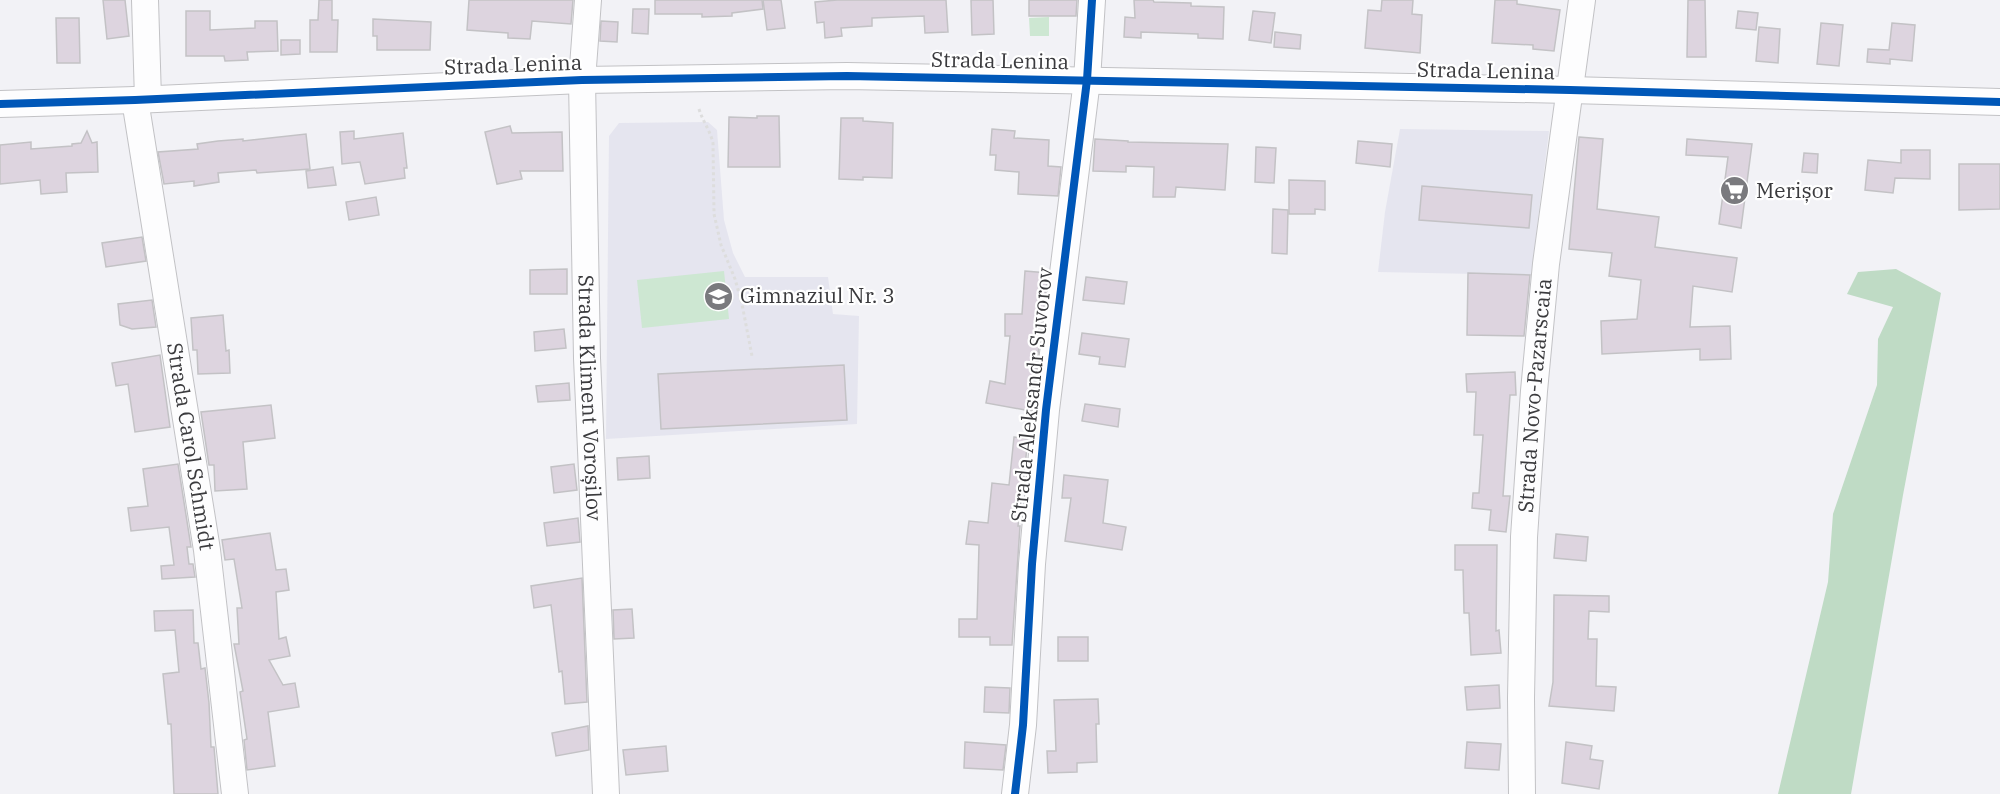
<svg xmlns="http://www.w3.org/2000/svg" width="2000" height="794" font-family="'IBM Plex Serif',serif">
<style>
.built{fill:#e5e5ef}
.green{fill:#cde7d2}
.forest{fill:#bfdbc5}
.building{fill:#ddd4df;stroke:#c3c2c5;stroke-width:1.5}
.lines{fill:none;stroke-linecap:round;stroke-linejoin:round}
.minor-casing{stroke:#c2c2c5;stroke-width:28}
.path{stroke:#ddd;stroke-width:3;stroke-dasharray:3 3;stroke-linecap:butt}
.minor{stroke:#fdfdfe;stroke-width:26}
.cycleway-casing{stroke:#fff;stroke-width:11}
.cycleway{stroke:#0057b8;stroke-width:8}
.labels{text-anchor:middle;stroke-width:4.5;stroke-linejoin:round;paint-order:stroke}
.street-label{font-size:21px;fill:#3a3a3d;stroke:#fff}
.poi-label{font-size:21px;fill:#3a3a3d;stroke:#fff;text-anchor:start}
</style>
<rect width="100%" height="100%" fill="#f2f2f6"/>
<g class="built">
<polygon points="708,122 717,130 724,220 733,253 745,277 828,277 833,314 859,316 857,424 606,439 609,136 619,123"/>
<polygon points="1400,129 1549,131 1531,275 1378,272 1385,212"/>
</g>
<g class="green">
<polygon points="1049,17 1049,36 1030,36 1029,18"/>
<polygon points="724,271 729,319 642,328 637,280"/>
</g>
<polygon class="forest" points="1896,269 1941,293 1903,495 1851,794 1778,794 1828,582 1833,514 1877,385 1878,339 1893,307 1847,294 1858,272"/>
<g class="building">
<polygon points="103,0 125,0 129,36 107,39"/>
<polygon points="319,0 332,0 332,20 338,20 337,52 310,52 310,20 318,20"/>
<polygon points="469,0 573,0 571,24 532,21 530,39 508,38 508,33 467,30"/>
<polygon points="655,0 762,0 763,9 732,13 732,16 702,17 702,14 655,14"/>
<polygon points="763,0 781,0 785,28 767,30"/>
<polygon points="837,0 946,0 948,32 925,33 924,16 872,18 872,26 841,28 842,36 825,38 824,22 817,23 815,2"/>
<polygon points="971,0 993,0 994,34 972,35"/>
<polygon points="1029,0 1077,0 1076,16 1029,16"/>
<polygon points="1134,0 1153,0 1154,2 1191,3 1191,6 1224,7 1223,39 1198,38 1198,34 1141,32 1141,38 1124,37 1125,17 1135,18"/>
<polygon points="1382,0 1413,0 1412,14 1422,15 1420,53 1365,48 1368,10 1381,11"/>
<polygon points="1495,0 1517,0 1517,4 1560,10 1554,51 1533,49 1533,45 1492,43"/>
<polygon points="1688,0 1705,0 1706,57 1687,57"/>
<polygon points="633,9 649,9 648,34 632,33"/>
<polygon points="186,11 210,11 210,30 255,28 255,21 277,21 278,51 247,52 248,60 225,61 224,56 186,56"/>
<polygon points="1253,11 1275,13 1271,43 1249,40"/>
<polygon points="1738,11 1758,13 1756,30 1736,28"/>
<polygon points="56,18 79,18 80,63 57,63"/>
<polygon points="373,19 431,22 430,50 377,50 377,36 373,36"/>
<polygon points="601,21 618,22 617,42 600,41"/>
<polygon points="1821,23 1843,25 1839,66 1817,64"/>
<polygon points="1892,23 1915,25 1912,61 1890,59 1890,64 1867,62 1868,49 1889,50"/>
<polygon points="1759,27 1780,29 1778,63 1756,61"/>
<polygon points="1275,32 1301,35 1300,49 1274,47"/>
<polygon points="281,40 300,40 300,54 281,55"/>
<polygon points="757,116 779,116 780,167 728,167 729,117 757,118"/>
<polygon points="841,118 863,118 863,121 893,123 892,178 863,177 863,180 839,179"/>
<polygon points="510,126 512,133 562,132 563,171 520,171 522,179 497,184 485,132"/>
<polygon points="992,129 1015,131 1014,138 1049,140 1048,166 1061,167 1058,196 1018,194 1019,172 995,170 996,155 990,155"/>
<polygon points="87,131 92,143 97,142 98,172 66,173 67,192 41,194 40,180 0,184 0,145 31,142 31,149 72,146 72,144 81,143"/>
<polygon points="354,131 354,139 403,133 407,168 404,168 405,178 365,184 360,162 342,164 340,132"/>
<polygon points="306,134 310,169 257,173 256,170 218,173 219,182 194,186 194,181 164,184 158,152 198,149 197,144 218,141 243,139 243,141"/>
<polygon points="1579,137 1603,139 1597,209 1659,217 1655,247 1737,258 1732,292 1693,286 1690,327 1730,326 1731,359 1700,360 1700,349 1602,354 1601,321 1637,319 1641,280 1609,276 1612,253 1569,249"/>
<polygon points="1095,139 1128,141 1128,142 1228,144 1225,190 1176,187 1175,197 1153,197 1154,167 1126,166 1126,172 1093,171"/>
<polygon points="1687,139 1752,144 1741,228 1719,224 1728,157 1686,155"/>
<polygon points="1358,141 1392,144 1390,167 1356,163"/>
<polygon points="1256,147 1276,148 1274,183 1255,182"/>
<polygon points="1901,150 1930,150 1930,179 1895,178 1893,193 1865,190 1868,160 1901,163"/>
<polygon points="1804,153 1818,154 1817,173 1802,172"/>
<polygon points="1959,164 2000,164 2000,209 1959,210"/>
<polygon points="333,167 336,185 308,188 306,171"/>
<polygon points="1289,180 1325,181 1325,210 1315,209 1315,214 1289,214"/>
<polygon points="1422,186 1532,195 1529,228 1419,220"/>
<polygon points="376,197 379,215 349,220 346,202"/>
<polygon points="1273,209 1288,210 1287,254 1272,253"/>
<polygon points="142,237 146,261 106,267 102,243"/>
<polygon points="567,269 567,294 530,294 530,270"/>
<polygon points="1025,271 1048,273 1031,411 986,403 990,381 1005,384 1010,336 1005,336 1005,314 1022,314"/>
<polygon points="1468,273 1530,275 1524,336 1467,335"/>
<polygon points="1086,277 1127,282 1124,304 1083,300"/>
<polygon points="152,300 156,327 132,329 120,325 118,304"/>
<polygon points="223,315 226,351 229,350 230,373 198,374 197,350 193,350 191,318"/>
<polygon points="564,329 566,348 535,351 534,332"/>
<polygon points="1082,333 1129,339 1125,367 1099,364 1100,357 1079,354"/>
<polygon points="160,355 170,427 135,432 128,384 116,386 112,363"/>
<polygon points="844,365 847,420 661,429 658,374"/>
<polygon points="1515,372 1516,395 1510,395 1503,496 1510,496 1506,532 1489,530 1491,510 1472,508 1473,493 1479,493 1483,435 1474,435 1476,392 1467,392 1466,374"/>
<polygon points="569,383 570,400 538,402 536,386"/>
<polygon points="1085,404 1120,409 1118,427 1082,421"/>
<polygon points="271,405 275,438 243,442 247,489 215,491 214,465 209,465 201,412"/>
<polygon points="1014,437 1028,439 1018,526 1020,526 1012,645 990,645 990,637 959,637 959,619 977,619 979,545 966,544 969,521 988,523 992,483 1009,485"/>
<polygon points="649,456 650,478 618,480 617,458"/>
<polygon points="178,464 191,547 187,547 189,564 193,564 195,577 162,579 161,566 174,565 169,527 131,531 128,508 148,506 143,469"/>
<polygon points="574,464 577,490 554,493 551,467"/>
<polygon points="1064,475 1108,480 1103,523 1126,527 1122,550 1065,541 1071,498 1062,498"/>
<polygon points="578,518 580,542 547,546 544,523"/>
<polygon points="270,533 276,570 286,569 289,590 276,592 279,639 286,637 290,656 269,660 283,685 295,683 299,707 268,712 275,766 247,770 244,740 247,739 240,692 243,691 234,644 239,644 237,608 242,608 234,559 225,560 222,540"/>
<polygon points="1556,534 1588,537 1586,561 1554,558"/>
<polygon points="1455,545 1497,545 1496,631 1499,630 1501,653 1471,655 1469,613 1464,613 1463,570 1455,570"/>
<polygon points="582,578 587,702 565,704 562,671 559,672 551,605 534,608 531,586"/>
<polygon points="1554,595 1609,596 1609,612 1589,611 1588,639 1597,639 1596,686 1616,687 1614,711 1549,706 1553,682"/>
<polygon points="632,609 634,638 614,639 613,610"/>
<polygon points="193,610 194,643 198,643 201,669 205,668 209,703 211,747 214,747 218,794 174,794 171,724 168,724 163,674 179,672 175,630 155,631 154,611"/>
<rect x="1058" y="637" width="30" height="24"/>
<polygon points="1499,685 1500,708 1467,710 1465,687"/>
<polygon points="985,687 1010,688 1009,713 984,712"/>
<polygon points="1098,699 1099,724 1096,724 1097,762 1077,763 1077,772 1048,773 1047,751 1056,751 1054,700"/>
<polygon points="588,726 589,750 556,756 552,733"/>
<polygon points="965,742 1006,745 1003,770 964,768"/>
<polygon points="1467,742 1501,744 1499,770 1465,768"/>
<polygon points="1566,742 1592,746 1590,759 1603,761 1599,789 1562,783"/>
<polygon points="666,746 668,771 626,775 623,750"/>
</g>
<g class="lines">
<defs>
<g id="minor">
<polyline points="145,0 148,99"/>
<path id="s1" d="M588,0L582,80L587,358L606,794"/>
<path id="s2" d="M135,100L207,550L235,794"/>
<polyline points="0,104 135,100 582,80 847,76 1570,90 2000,102"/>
<polyline points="1015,794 1023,725 1032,564 1046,410 1087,80 1092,0"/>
<path id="s3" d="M1522,794L1521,698L1524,537L1534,391L1546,264L1582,0"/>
</g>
</defs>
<use href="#minor" class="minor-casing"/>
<path class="path" d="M699,109C703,122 710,130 713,143L714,214L721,245L735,279L742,304L752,356"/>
<use href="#minor" class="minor"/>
<defs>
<g id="cycleway">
<polyline points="0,104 135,100 582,80 847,76 1570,90 2000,102"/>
<polyline points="1015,794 1023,725 1032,564 1046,410 1087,80 1092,0"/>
</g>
</defs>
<use href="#cycleway" class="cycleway-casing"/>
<use href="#cycleway" class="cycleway"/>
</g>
<defs>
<symbol id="supermarket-disc" viewBox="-11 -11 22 22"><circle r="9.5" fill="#7a7a7e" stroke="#fff"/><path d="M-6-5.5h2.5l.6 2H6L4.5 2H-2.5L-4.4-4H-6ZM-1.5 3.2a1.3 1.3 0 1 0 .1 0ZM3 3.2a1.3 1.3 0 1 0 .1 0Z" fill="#fff"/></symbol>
<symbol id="school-disc" viewBox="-11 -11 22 22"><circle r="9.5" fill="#7a7a7e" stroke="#fff"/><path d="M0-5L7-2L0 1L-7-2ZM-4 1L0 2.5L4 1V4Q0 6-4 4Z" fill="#fff"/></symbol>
</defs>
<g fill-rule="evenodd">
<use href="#supermarket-disc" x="1718" y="174" width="33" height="33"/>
<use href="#school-disc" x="702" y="280" width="33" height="33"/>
</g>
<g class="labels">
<g class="street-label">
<text transform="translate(1000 61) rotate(1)" y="7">Strada Lenina</text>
<text transform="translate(513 65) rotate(-2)" y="7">Strada Lenina</text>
<text transform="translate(1486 71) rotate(1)" y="7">Strada Lenina</text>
<text transform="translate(1032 395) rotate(-84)" y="7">Strada Aleksandr Suvorov</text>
<text dy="7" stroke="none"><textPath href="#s3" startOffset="399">Strada Novo-Pazarscaia</textPath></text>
<text dy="7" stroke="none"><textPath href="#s1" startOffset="398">Strada Kliment Voroșilov</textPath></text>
<text dy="7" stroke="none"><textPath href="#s2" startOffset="351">Strada Carol Schmidt</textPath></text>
</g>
<g class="poi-label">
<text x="1756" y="198">Merișor</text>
<text x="740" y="303">Gimnaziul Nr. 3</text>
</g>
</g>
</svg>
